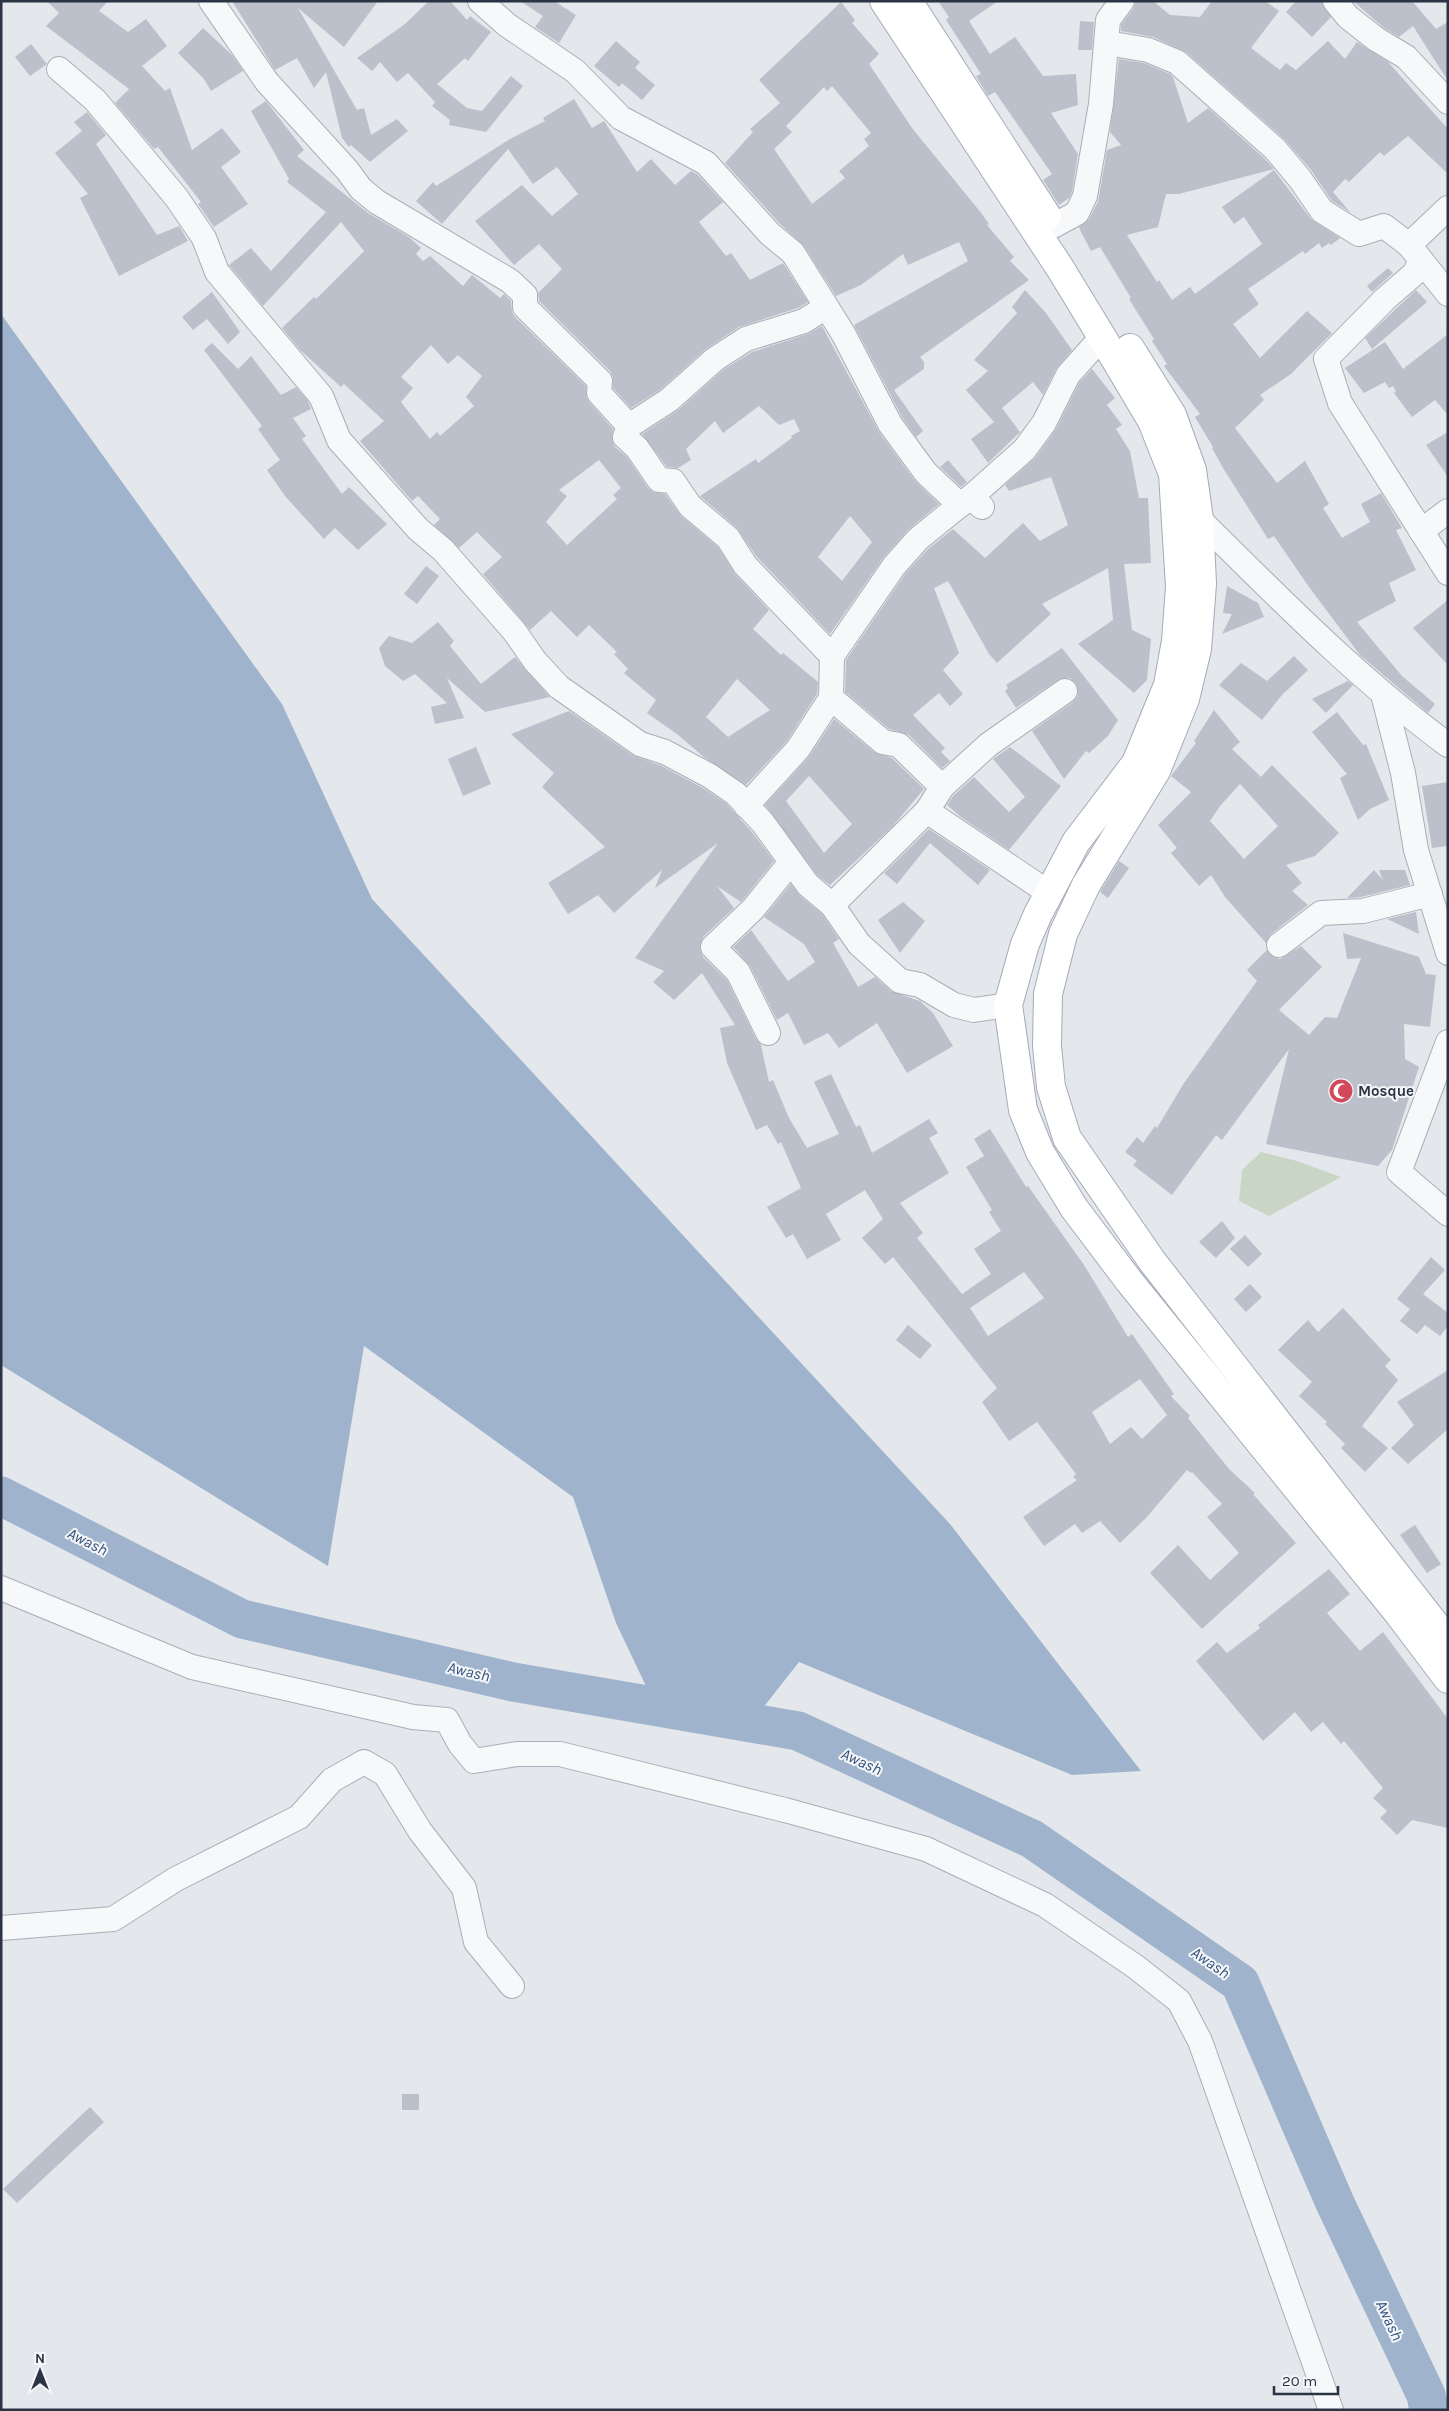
<svg xmlns="http://www.w3.org/2000/svg" width="1449" height="2411" font-family="Karla,sans-serif">
<style>
.green{fill:#c9d6c5}
.water{fill:#9fb4cc}
.lines{fill:none;stroke-linecap:round;stroke-linejoin:round}
.river{stroke:#9fb4cc;stroke-width:39}
.building{fill:#bbc0ca;fill-rule:evenodd}
.minor-casing{stroke:#a9aeb7;stroke-width:26}
.major-casing{stroke:#a3abb8;stroke-width:30}
.minor{stroke:#f7f8fa;stroke-width:24}
.major{stroke:#fff;stroke-width:28}
.labels{text-anchor:middle;stroke-width:4;stroke-linejoin:round;paint-order:stroke}
.poi-label{font-size:15px;font-weight:bold;fill:#2b3445;stroke:#f4f6f9;text-anchor:start}
.water-label{font-size:16px;font-style:italic;fill:#34527a;stroke:#f4f6f9}
</style>
<rect width="100%" height="100%" fill="#e4e7ec"/>
<polygon class="green" points="1261,1152 1297,1161 1341,1177 1269,1216 1239,1201 1242,1170"/>
<polygon class="water" points="1,314 282,704 372,899 950,1524 1141,1771 1072,1775 799,1662 751,1723 656,1707 616,1623 573,1497 364,1346 328,1566 1,1365"/>
<g class="lines">
<polyline class="river" points="1,1496 242,1619 513,1682 798,1731 1032,1839 1240,1983 1335,2203 1426,2395 1429,2410"/>
</g>
<g class="building">
<polygon points="47,1 108,1 99,11 128,32 146,19 167,46 142,66 165,91 170,88 192,150 222,128 241,152 221,167 248,204 214,227 198,204 201,202 158,147 154,149 115,103 129,89 46,26 59,13"/>
<polygon points="232,1 378,1 344,47 298,8 357,110 364,108 371,135 397,119 408,131 370,162 351,145 349,147 342,138 326,72 314,88 297,58 275,70"/>
<polygon points="429,1 450,1 467,20 470,16 491,32 468,61 465,58 437,84 467,108 482,111 511,76 523,86 486,132 449,125 450,120 432,106 435,102 408,73 397,82 380,62 372,71 357,58 405,24"/>
<polygon points="520,1 554,1 576,15 559,43 535,27 543,16"/>
<polygon points="938,1 998,1 969,21 990,54 1015,37 1043,76 1076,74 1078,105 1051,113 1078,154 1072,192 1069,198 1059,205 1043,180 1052,174 995,92 988,96 976,76 981,74 946,20 949,17"/>
<polygon points="1136,1 1153,1 1170,15 1200,17 1212,1 1265,1 1279,11 1251,48 1280,70 1286,63 1296,70 1328,41 1345,59 1357,42 1388,62 1448,129 1448,174 1408,136 1384,156 1380,152 1349,182 1345,179 1333,192 1350,212 1332,201 1311,170 1284,139 1186,52 1153,37 1121,31 1121,25 1133,9"/>
<polygon points="1296,1 1322,1 1331,17 1312,37 1286,12"/>
<polygon points="1353,1 1412,1 1436,29 1448,22 1448,81 1413,26 1399,37 1384,28"/>
<path d="M841,2L855,20L852,23L879,54L869,64L912,128L982,214L989,224L987,225L1014,257L1010,261L1029,280L920,357L924,362V369L894,390L923,431L916,437L902,417L854,325L968,261L959,242L908,265L903,254L861,285L836,296L804,246L780,224L725,163L753,132L750,129L780,103L759,80ZM832,86L871,133L864,139L869,146L839,171L845,178L812,204L774,149L792,132L786,126L824,87L827,91Z"/>
<polygon points="1080,21 1094,22 1092,50 1078,50"/>
<polygon points="203,28 232,55 243,71 211,91 204,79 178,53"/>
<polygon points="616,41 640,62 635,68 655,85 642,100 622,83 619,87 594,66"/>
<polygon points="31,44 47,64 30,76 15,57"/>
<polygon points="1119,59 1144,63 1170,74 1173,77 1188,123 1208,108 1265,159 1274,169 1179,194 1166,194 1158,227 1127,235 1157,282 1159,280 1172,300 1190,287 1195,294 1262,244 1244,217 1234,224 1222,207 1274,170 1311,219 1340,238 1331,245 1329,243 1322,248 1319,243 1305,254 1303,251 1248,289 1259,304 1233,324 1260,358 1307,311 1332,333 1291,374 1260,395 1264,400 1235,428 1277,483 1305,461 1329,504 1323,508 1342,538 1370,522 1361,504 1381,493 1402,528 1396,530 1416,570 1389,583 1396,601 1357,622 1402,676 1435,704 1428,713 1360,655 1309,587 1274,536 1268,539 1223,468 1212,448 1213,447 1195,417 1200,414 1164,366 1167,364 1152,341 1154,339 1129,299 1131,298 1100,247 1091,251 1081,232 1079,227 1089,219 1098,202 1107,150 1121,145 1110,132"/>
<polygon points="574,99 592,128 604,121 637,172 651,159 675,185 691,171 697,174 723,202 699,222 726,256 731,253 750,280 783,263 808,302 798,308 739,327 707,348 661,389 631,408 613,388 613,377 610,371 539,301 538,293 562,269 539,244 514,265 475,221 522,185 552,216 578,194 557,167 533,184 508,149 442,224 416,201 433,182 436,186 510,139 545,121 543,118"/>
<path d="M266,101L304,150L297,156L368,213L409,237L421,248L416,254L423,261L430,256L463,286L472,275L500,298L504,294L511,301L512,312L515,317L586,386V397L589,402L613,429L612,440L615,447L627,457L648,488L653,492L665,494L681,516L718,547L735,574L769,610L753,629L781,655L783,653L818,682L817,694L787,741L746,785L705,758L677,734L647,713L656,700L624,673L628,669L614,654L617,652L589,625L577,637L551,611L530,630L483,574L502,557L477,532L459,548L434,525L440,519L418,496L412,501L360,441L384,421L344,384L341,387L300,350L282,328L314,297L316,299L364,251L341,222L263,306L229,265L251,248L271,271L326,212L287,182L289,179L251,111ZM431,345L448,364L458,355L482,376L466,397L474,406L440,436L437,432L430,439L401,402L413,388L401,377ZM599,460L621,488L613,495L617,499L567,545L546,522L567,496L559,490ZM737,679L770,710L728,737L706,717Z"/>
<polygon points="87,112 106,135 96,144 157,235 179,226 188,241 119,276 80,198 88,194 55,153 82,131 74,122"/>
<polygon points="1388,268 1393,273 1372,292 1367,286"/>
<polygon points="1025,290 1046,313 1072,350 1056,369 1043,395 1033,382 1002,408 1020,432 988,463 971,439 994,422 966,390 988,371 974,360 1017,313 1012,307"/>
<polygon points="1416,290 1427,302 1372,349 1365,338"/>
<polygon points="212,292 240,332 228,344 207,319 193,330 182,317"/>
<path d="M822,326L879,432L915,481L939,504L908,530L884,557L830,634L756,556L737,528L700,496L756,459L758,463L792,438L791,436L800,431L794,419L779,425L759,406L723,433L715,421L686,449L691,460L678,468L667,467L642,434L677,411L723,370L752,352L808,334ZM850,516L872,542L842,581L818,557Z"/>
<polygon points="1448,334 1448,415 1435,400 1412,417 1394,393 1396,391 1393,386 1389,388 1385,382 1364,393 1345,368 1385,342 1403,369"/>
<polygon points="212,343 238,369 251,356 281,395 296,387 308,401 311,409 293,418 306,436 302,439 342,494 349,487 387,524 358,550 335,528 324,539 285,496 267,470 280,460 258,429 262,426 204,350"/>
<polygon points="1092,369 1115,398 1107,405 1122,425 1116,429 1130,451 1139,498 1148,498 1151,563 1124,564 1132,630 1151,639 1147,680 1134,693 1078,644 1113,620 1108,568 1042,604 1051,614 997,663 989,654 948,581 934,588 959,653 943,670 963,694 950,706 939,693 913,715 945,748 941,752 950,761 942,768 909,735 889,729 845,692 846,660 905,574 928,549 953,529 985,558 1023,523 1040,541 1068,525 1051,477 1009,491 1005,485 1035,458 1056,429 1079,383"/>
<polygon points="1448,432 1448,477 1426,445"/>
<polygon points="948,460 967,482 961,487 940,467"/>
<polygon points="426,566 439,576 417,604 404,594"/>
<polygon points="1227,586 1258,603 1264,617 1222,634 1232,614 1223,613"/>
<polygon points="1448,600 1448,665 1413,628"/>
<polygon points="438,622 454,641 450,646 481,684 515,657 550,697 485,712 447,678 464,718 435,724 431,707 447,703 415,674 403,681 385,666 379,648 389,636 412,643"/>
<polygon points="1062,648 1118,720 1108,736 1089,753 1086,751 1064,779 1032,731 1073,702 1078,696 1076,684 1070,678 1058,680 1016,708 1005,691 1008,688 1006,685"/>
<polygon points="1294,656 1308,670 1282,695 1262,720 1219,685 1241,663 1267,681"/>
<polygon points="1348,681 1353,685 1326,713 1312,699"/>
<path d="M1214,710L1240,742L1232,749L1261,777L1272,765L1339,833L1315,856L1286,865L1302,883L1292,891L1308,905L1271,934L1266,943L1225,897L1211,875L1199,886L1171,853L1177,848L1158,825L1191,792L1171,776L1196,743L1194,741ZM1240,784L1278,826L1244,859L1210,821L1220,806Z"/>
<path d="M569,711L632,755L660,765L703,788L727,804L752,832L774,861L741,902L717,886L734,908L703,937L700,950L703,957L727,980L756,1039L761,1045L769,1082L773,1080L789,1118L807,1148L839,1134L814,1082L831,1074L856,1127L860,1125L872,1153L929,1119L938,1133L929,1138L949,1173L900,1203L923,1233L917,1238L962,1294L991,1274L974,1249L1001,1231L989,1212L992,1210L966,1167L984,1156L974,1139L990,1129L1026,1187L1028,1186L1084,1265L1128,1337L1132,1334L1174,1394L1171,1396L1190,1416L1188,1418L1229,1469L1255,1493L1253,1494L1296,1543L1202,1629L1150,1573L1178,1545L1210,1580L1239,1553L1207,1517L1222,1504L1192,1472L1191,1473L1187,1470L1146,1518L1120,1543L1100,1521L1082,1533L1075,1524L1044,1546L1023,1517L1077,1480L1073,1477L1076,1474L1037,1422L1009,1441L982,1402L997,1388L893,1257L885,1264L862,1238L883,1219L865,1190L826,1214L841,1240L807,1259L793,1234L786,1238L767,1207L801,1188L781,1142L778,1144L767,1125L756,1130L727,1063L720,1028L735,1025L702,973L674,1000L653,982L664,971L635,958L718,843L655,888L662,870L614,913L598,895L568,914L548,883L605,847L542,787L554,773L511,734ZM1024,1272L1044,1298L988,1336L970,1308ZM1140,1379L1167,1415L1142,1439L1131,1427L1110,1444L1092,1412Z"/>
<polygon points="1337,712 1363,745 1366,744 1389,800 1370,809 1358,820 1340,778 1347,774 1312,732"/>
<path d="M834,719L874,752L892,758L924,789L892,827L830,885L818,876L765,805L808,758ZM809,776L852,824L824,853L786,801Z"/>
<polygon points="476,747 491,784 463,796 448,759"/>
<polygon points="1010,747 1061,786 1009,850 961,817 947,805 953,796 974,777 1009,812 1025,797 993,759"/>
<polygon points="1448,782 1448,846 1432,848 1422,786"/>
<polygon points="929,829 990,870 978,885 930,843 897,884 884,873"/>
<polygon points="1119,861 1129,868 1108,898 1100,892"/>
<polygon points="1374,870 1383,880 1379,870 1405,870 1410,885 1361,897 1347,898"/>
<polygon points="791,884 799,895 822,914 839,939 833,943 858,987 875,977 891,991 920,1001 933,1013 953,1046 907,1073 877,1023 839,1048 828,1033 804,1045 788,1013 777,1020 750,966 733,947 751,930 788,981 815,962 804,944 764,917"/>
<polygon points="903,902 925,921 900,953 878,920"/>
<polygon points="1416,912 1419,934 1387,919"/>
<polygon points="1343,933 1419,957 1426,974 1436,975 1430,1027 1404,1024 1405,1059 1419,1067 1392,1150 1378,1166 1266,1144 1289,1049 1222,1140 1216,1135 1172,1195 1133,1165 1137,1161 1125,1152 1137,1137 1143,1143 1155,1126 1157,1128 1184,1083 1257,981 1247,970 1267,950 1273,957 1280,959 1301,946 1322,967 1279,1010 1309,1035 1325,1017 1337,1018 1361,958 1347,959"/>
<polygon points="1222,1221 1235,1238 1216,1258 1199,1242"/>
<polygon points="1245,1235 1262,1254 1248,1267 1230,1249"/>
<polygon points="1431,1257 1445,1270 1423,1294 1448,1313 1448,1326 1440,1336 1425,1325 1417,1334 1400,1321 1410,1309 1397,1299"/>
<polygon points="1250,1284 1262,1297 1246,1312 1234,1299"/>
<polygon points="1343,1308 1391,1360 1385,1366 1398,1380 1362,1426 1388,1448 1365,1472 1341,1448 1345,1444 1325,1424 1327,1422 1299,1396 1312,1382 1278,1350 1308,1320 1318,1332"/>
<polygon points="908,1325 932,1345 920,1359 896,1340"/>
<polygon points="1448,1370 1448,1429 1408,1464 1391,1448 1414,1425 1397,1402"/>
<polygon points="1415,1525 1441,1564 1427,1573 1400,1535"/>
<polygon points="1329,1569 1350,1594 1327,1613 1360,1651 1383,1632 1448,1719 1448,1828 1412,1820 1397,1835 1380,1818 1387,1811 1373,1798 1383,1788 1344,1741 1341,1744 1323,1722 1311,1732 1295,1712 1263,1741 1196,1661 1217,1642 1227,1653 1260,1628 1258,1625"/>
<rect x="402" y="2094" width="17" height="16"/>
<polygon points="90,2107 104,2122 17,2203 3,2189"/>
</g>
<g class="lines">
<defs>
<g id="minor">
<polyline points="211,1 267,82 347,170 361,189 377,202 510,281 525,295 525,307 600,381 599,393 629,426 669,400 715,359 746,339 804,321 826,307"/>
<polyline points="480,1 507,25 575,71 621,118 706,163 770,234 793,253 844,335 890,424 926,473 960,505 971,497 982,507"/>
<polyline points="1335,1 1348,17 1376,39 1406,57 1448,102"/>
<polyline points="1107,43 1148,50 1177,62 1275,149 1300,179 1322,211 1359,234 1384,226 1409,245 1448,294"/>
<polyline points="59,69 95,100 176,197 204,238 217,272 321,396 339,440 418,529 443,550 514,631 535,661 559,687 640,744 665,752 710,776 736,794 763,823 808,885 832,905 859,944 900,981 920,985 954,1005 974,1010 1008,1005"/>
<polyline points="1053,226 1077,213 1085,196 1101,104 1108,20 1122,1"/>
<polyline points="1409,245 1448,208"/>
<polyline points="1420,261 1415,273 1385,299 1326,359 1340,403 1448,573"/>
<polyline points="629,426 625,437 637,448 659,480 673,481 690,506 728,538 745,565 832,656"/>
<polyline points="971,497 1024,450 1044,423 1068,375 1102,337"/>
<path d="M1199,519C1279,598 1357,678 1448,745"/>
<polyline points="1421,531 1448,511"/>
<polyline points="1383,694 1403,773 1416,850 1448,953"/>
<polyline points="942,787 988,745 1065,691"/>
<polyline points="746,806 798,749 831,698"/>
<polyline points="927,811 942,787 899,745 883,742 831,698 832,656 894,566 918,539 960,505"/>
<polyline points="832,905 927,811 1049,893"/>
<polyline points="1279,945 1321,913 1363,911 1430,894"/>
<polyline points="768,1033 738,972 713,947 753,909 791,862"/>
<polyline points="1448,1042 1399,1172 1448,1214"/>
<polyline points="1,1588 192,1667 413,1717 447,1720 460,1744 474,1761 517,1754 560,1754 785,1810 926,1849 1045,1905 1136,1967 1179,2001 1200,2041 1331,2410"/>
<polyline points="1,1928 113,1919 176,1879 299,1817 332,1780 364,1762 385,1774 420,1831 464,1888 476,1942 512,1986"/>
</g>
<g id="major">
<polyline points="884,1 1060,268 1102,337 1152,421 1173,474 1180,587 1176,641 1168,685 1136,763 1076,842 1038,914 1025,944 1008,1005 1023,1110 1040,1152 1074,1208 1129,1281 1398,1613 1448,1679"/>
<polyline points="908,1 1047,216"/>
<polyline points="1130,348 1172,415 1192,470 1199,519 1202,584 1197,649 1185,699 1156,771 1086,885 1063,934 1048,994 1047,1046 1051,1087 1067,1138 1152,1261 1448,1641"/>
</g>
</defs>
<use href="#minor" class="minor-casing"/>
<use href="#major" class="major-casing"/>
<use href="#minor" class="minor"/>
<use href="#major" class="major"/>
</g>
<defs>
<symbol id="mosque-disc" viewBox="-11 -11 22 22"><circle r="9.5" fill="#d1495b" stroke="#f4f6f9"/><path d="M3.5-4.9A6 6 0 1 0 3.5 4.9A5 5 0 1 1 3.5-4.9Z" fill="#fff"/></symbol>
</defs>
<g fill-rule="evenodd">
<use href="#mosque-disc" x="1327" y="1077" width="28" height="28"/>
</g>
<g class="labels">
<g class="poi-label">
<text x="1358" y="1096">Mosque</text>
</g>
<g class="water-label">
<text transform="translate(88 1541) rotate(27)" y="6">Awash</text>
<text transform="translate(469 1671) rotate(13)" y="6">Awash</text>
<text transform="translate(862 1761) rotate(25)" y="6">Awash</text>
<text transform="translate(1211 1962) rotate(35)" y="6">Awash</text>
<text transform="translate(1390 2320) rotate(65)" y="6">Awash</text>
</g>
</g>
<rect width="1449" height="2411" fill="none" stroke="#2b3445" stroke-width="5"/>
<g transform="translate(40 2371)" stroke="#f4f6f9" stroke-width="4" paint-order="stroke">
<path d="M0-4L9 19L0 12L-9 19Z" fill="#2b3445"/>
<text y="-8" font-size="14" font-weight="bold" text-anchor="middle" fill="#2b3445">N</text>
</g>
<path d="M1274 2386v8h64v-8" fill="none" stroke="#2b3445" stroke-width="2.5"/>
<text x="1282" y="2386" font-size="15" fill="#2b3445" stroke="#f4f6f9" stroke-width="4" paint-order="stroke">20 m</text>
</svg>
